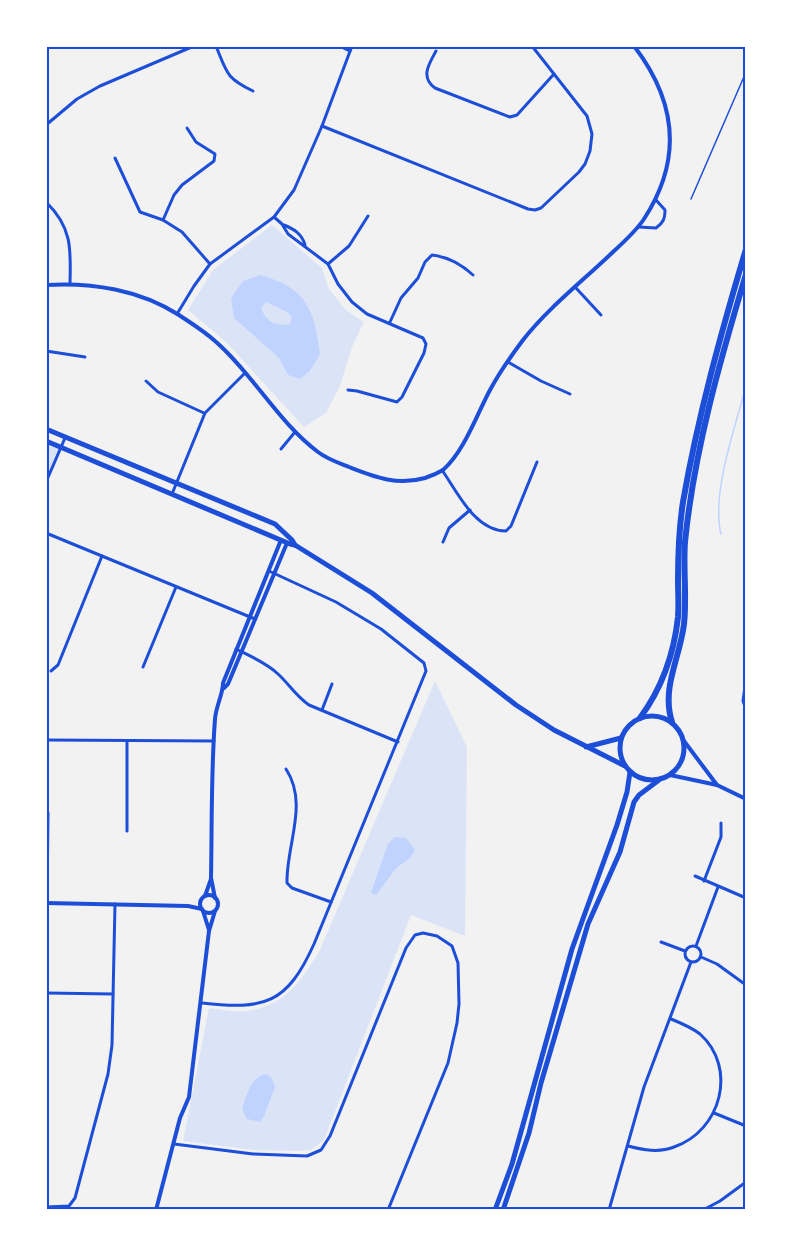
<svg xmlns="http://www.w3.org/2000/svg" width="792" height="1256" font-family="Montserrat,sans-serif">
<style>
.green{fill:#dbe4f7}
.water{fill:#bfd3fe;fill-rule:evenodd}
.lines{fill:none;stroke-linecap:round;stroke-linejoin:round}
.stream{stroke:#bfd3fe;stroke-width:1.5}
.path{stroke:#1d4ed8;stroke-width:1.5}
.minor{stroke:#1d4ed8;stroke-width:3}
.tertiary{stroke:#1d4ed8;stroke-width:4}
.primary{stroke:#1d4ed8;stroke-width:5}
.trunk{stroke:#1d4ed8;stroke-width:5}
.motorway{stroke:#1d4ed8;stroke-width:6}
.neatline{fill:none;stroke:#1d4ed8;stroke-width:2}
</style>
<rect width="100%" height="100%" fill="#f2f2f2"/>
<g class="green">
<polygon points="272,225 322,268 329,289 346,310 364,322 352,347 340,386 326,413 304,427 226,342 188,310 213,270"/>
<polygon points="47,441 61,447 47,482"/>
<path d="M435,681L467,747L465,936L411,915L324,1140L311,1150L297,1151L254,1150L183,1141L209,1008C221,1009 235,1013 246,1011C285,1006 300,982 319,952Z"/>
</g>
<g class="water">
<path d="M260,275C307,288 314,309 320,354L310,371L300,379L288,375L279,358L234,318L231,298L243,281ZM266,302L287,312L292,317L290,324C276,327 266,322 261,308Z"/>
<polygon points="395,837 406,838 415,850 409,859 396,868 377,894 374,895 371,892 388,844"/>
<path d="M266,1074L271,1077L275,1087L264,1116L260,1122L247,1119L242,1109C246,1097 251,1076 266,1074Z"/>
</g>
<g class="lines">
<path class="stream" d="M721,534C711,495 735,427 746,387"/>
<polyline class="path" points="691,199 746,72"/>
<g class="minor">
<path d="M216,46C227,73 226,78 253,91"/>
<polyline points="339,46 350,51"/>
<path d="M436,51C429,64 420,77 435,88L510,117L517,115L554,74"/>
<polyline points="46,125 77,99 100,86 194,46"/>
<polyline points="322,126 528,209 535,210 541,208 579,172 585,164 590,151 592,134 587,116 532,46"/>
<polyline points="115,158 140,212 163,220 182,232 210,264"/>
<path d="M46,202C72,227 71,249 70,283"/>
<polyline points="274,217 282,224 288,234 328,264 338,284 352,302 367,314 423,338 426,344 424,353 402,397 397,402 357,391 348,390"/>
<polyline points="163,220 174,195 182,185 214,161 215,154 196,142 187,128"/>
<path d="M284,225C294,229 302,234 305,245"/>
<path d="M639,227L656,228C663,223 665,219 665,210L656,200"/>
<polyline points="328,264 349,246 368,216"/>
<polyline points="576,288 601,315"/>
<polyline points="177,314 194,286 210,264 274,217 294,190 322,126 352,46"/>
<path d="M390,322L401,298L418,278L425,262L432,255C449,257 461,264 473,275"/>
<polyline points="46,351 85,357"/>
<polyline points="508,362 541,381 570,394"/>
<polyline points="146,381 158,392 204,413"/>
<polyline points="281,449 295,432"/>
<path d="M442,470C458,493 475,531 506,531L511,526L537,462"/>
<polyline points="46,482 65,438"/>
<polyline points="172,494 205,413 245,373"/>
<polyline points="46,533 255,619"/>
<polyline points="443,542 449,528 470,510"/>
<path d="M236,649C250,656 267,663 278,674C290,685 295,695 309,705L398,742"/>
<polyline points="143,667 176,587"/>
<polyline points="51,671 58,665 102,556"/>
<polyline points="746,679 743,701 746,709"/>
<polyline points="322,710 332,684"/>
<polyline points="46,740 214,741"/>
<path d="M286,769C309,804 286,845 287,883L292,888L331,902"/>
<polyline points="127,831 127,742"/>
<polyline points="695,876 746,898"/>
<polyline points="704,881 721,837 721,823"/>
<polyline points="47,903 48,813"/>
<polyline points="661,942 685,951"/>
<circle cx="693" cy="954" r="8"/>
<polyline points="696,946 718,887"/>
<polyline points="701,957 717,964 746,985"/>
<polyline points="46,993 113,994"/>
<path d="M202,1003C265,1010 287,1004 314,944L426,671L424,663L381,629L336,602L269,571"/>
<polyline points="714,1113 746,1126"/>
<polyline points="174,1144 253,1154 307,1156 321,1150 330,1136 406,948 415,935 423,933 437,936 452,946 458,963 459,1004 457,1023 448,1063 388,1210"/>
<path d="M628,1146C643,1150 659,1153 674,1147C721,1131 738,1068 700,1034C691,1027 681,1023 671,1019"/>
<polyline points="46,1207 69,1206 75,1198 108,1074 112,1045 115,904"/>
<polyline points="609,1210 644,1087 691,962"/>
<polyline points="703,1210 720,1201 746,1182"/>
</g>
<g class="tertiary">
<path d="M46,285C92,282 140,290 179,315C191,323 204,331 215,341C253,374 278,422 318,452C327,459 339,463 349,467C375,477 397,486 425,478C431,476 438,473 443,470C464,452 477,414 490,390C499,373 511,356 523,340C549,307 584,280 614,251C625,241 636,231 644,219C683,159 677,102 634,46"/>
<polyline points="224,688 228,684 287,543"/>
<polyline points="684,741 717,785"/>
<polyline points="670,775 717,785 746,799"/>
<circle cx="209" cy="904" r="9"/>
<polyline points="205,896 211,879"/>
<path d="M215,898L211,878C212,825 211,771 215,719C216,706 223,694 223,683L281,540"/>
<polyline points="46,903 188,906 202,909"/>
<polyline points="203,911 209,930"/>
<polyline points="156,1210 180,1118 189,1097 209,931 215,911"/>
</g>
<g class="primary">
<polyline points="46,429 275,524 292,540 295,545"/>
<polyline points="46,441 290,544 295,545 372,593 516,705 554,730 625,766"/>
<polyline points="586,747 621,738"/>
</g>
<g class="trunk">
<circle cx="652" cy="748" r="32"/>
<polyline points="495,1210 512,1164 572,949 617,825 627,792 630,772"/>
<polyline points="503,1210 529,1133 541,1083 588,924 620,852 634,802 639,795 659,780"/>
</g>
<g class="motorway">
<path d="M640,718C662,688 674,654 678,617C679,604 678,592 678,580C678,554 679,528 683,502C698,416 721,333 746,249"/>
<path d="M672,722C661,688 680,658 684,624C687,597 683,569 685,542C694,451 720,361 746,274"/>
</g>
</g>
<rect width="792" height="1256" fill="none" stroke="#ffffff" stroke-width="96"/>
<rect x="48" y="48" width="696" height="1160" class="neatline"/>
</svg>
